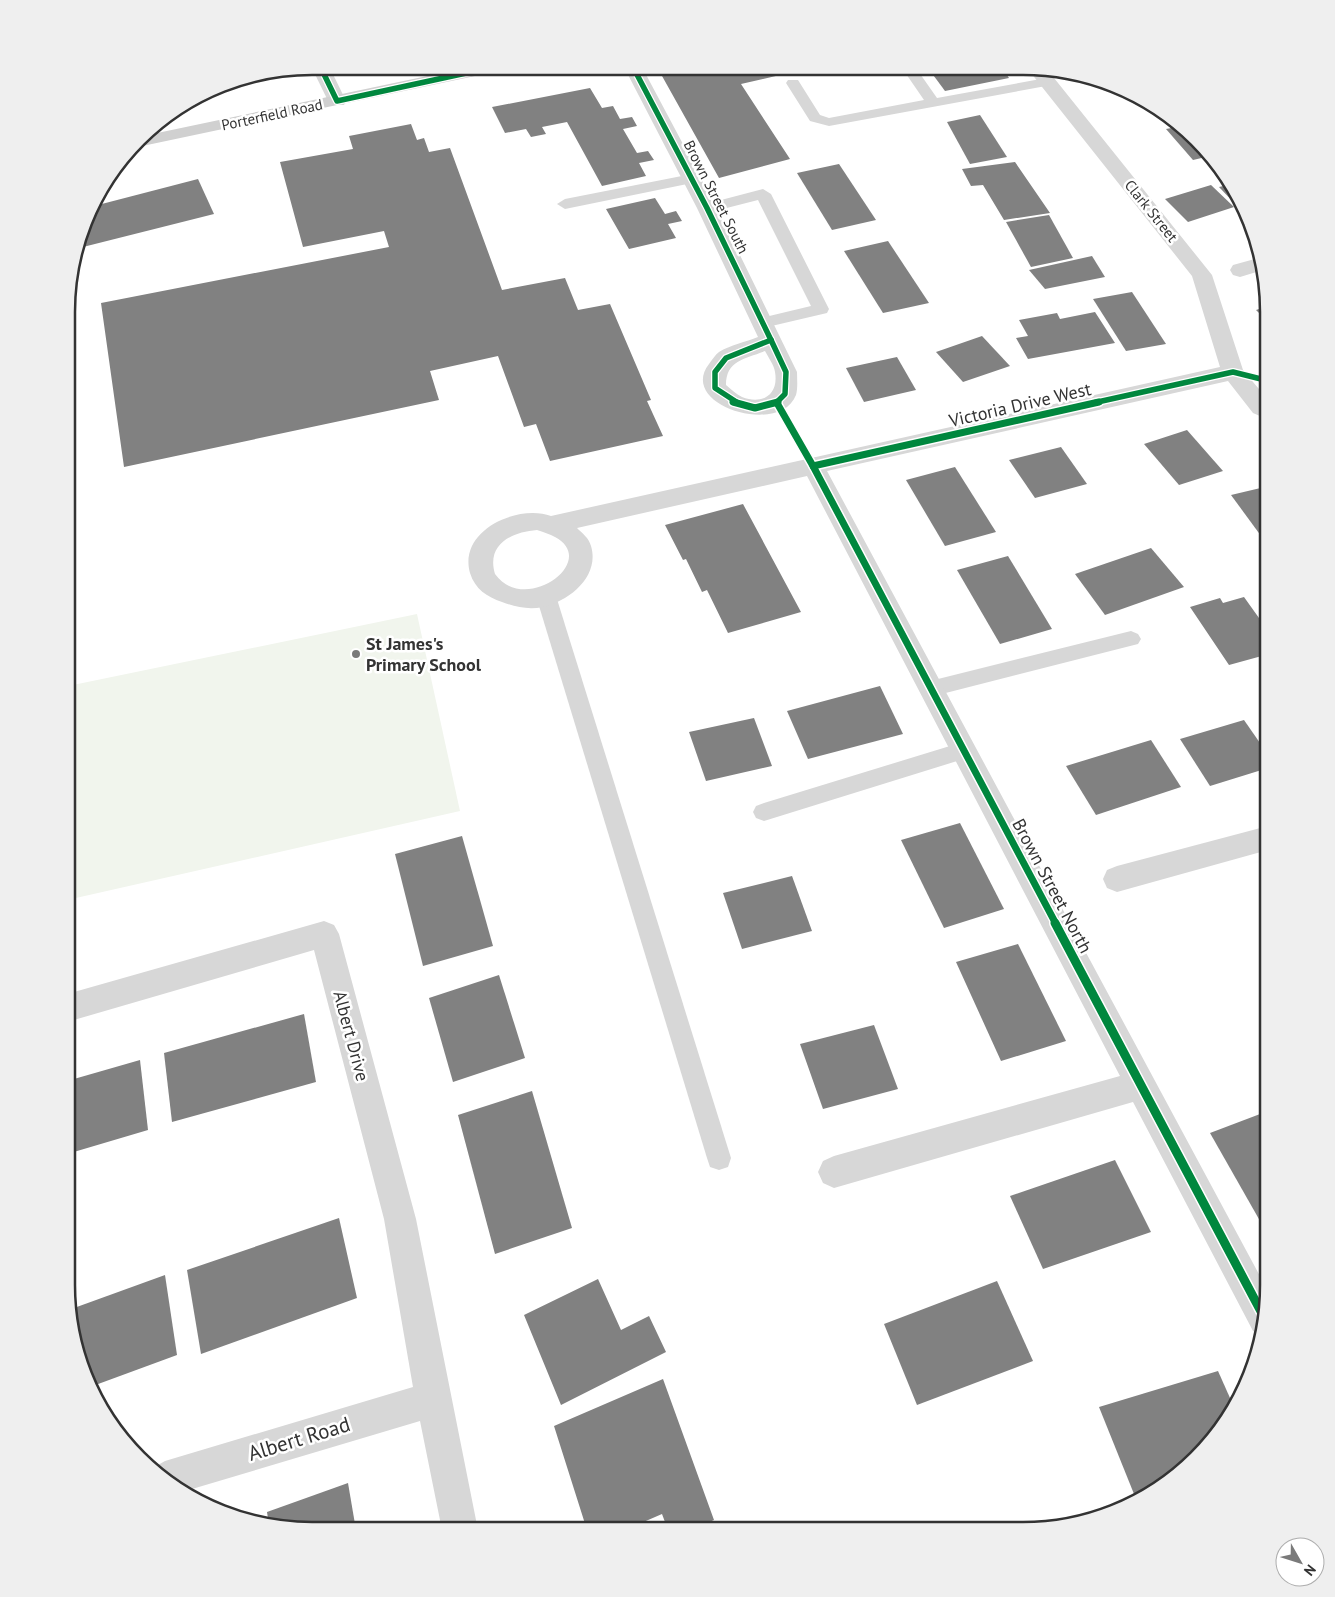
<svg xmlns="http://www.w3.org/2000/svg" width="1335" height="1597" font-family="'PT Sans',sans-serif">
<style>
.green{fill:#f1f5ed}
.building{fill:#818181}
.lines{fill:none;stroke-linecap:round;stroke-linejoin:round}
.lane{fill:#d7d7d7;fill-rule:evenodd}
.street{fill:#d7d7d7;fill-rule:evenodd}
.secondary{fill:#d0d0d0;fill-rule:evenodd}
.cycleway-far2-casing{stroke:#fff;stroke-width:8}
.cycleway-far1-casing{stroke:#fff;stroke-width:10}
.cycleway-casing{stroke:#fff;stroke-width:12}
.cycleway-far2{stroke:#00873e;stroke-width:5.5}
.cycleway-far1{stroke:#00873e;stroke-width:7}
.cycleway{stroke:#00873e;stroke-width:9}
.poi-dot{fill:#7a7a7a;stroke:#fff;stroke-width:2}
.labels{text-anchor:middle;stroke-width:5;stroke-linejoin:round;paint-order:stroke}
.far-street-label{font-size:15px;fill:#333;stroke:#fff}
.street-label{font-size:18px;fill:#333;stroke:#fff}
.poi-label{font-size:18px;font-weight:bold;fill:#333;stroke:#fff;text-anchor:start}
.near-street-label{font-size:21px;fill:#333;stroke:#fff}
.rim{fill:none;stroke:#333;stroke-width:2.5}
</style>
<rect width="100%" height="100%" fill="#fff"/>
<polygon class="green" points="417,614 460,811 67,900 68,686"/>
<g class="building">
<polygon points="657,67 810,68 741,84 790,159 719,178"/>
<polygon points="928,68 1002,68 1009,78 945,91"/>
<polygon points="590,88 602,108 613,106 620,119 632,117 637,126 623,129 637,153 648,151 654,160 639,163 646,176 602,186 567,122 542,127 546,134 531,137 526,129 505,133 492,107"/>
<polygon points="1149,104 1159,108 1173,119 1164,121"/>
<polygon points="980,115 1007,157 970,164 947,122"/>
<polygon points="411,124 417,140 424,138 429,152 450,148 502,290 565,278 578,310 610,304 651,400 647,401 663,436 550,461 536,424 524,427 498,356 430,371 439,400 124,467 101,303 389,247 384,231 303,247 280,162 353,149 349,136"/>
<polygon points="1182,126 1197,138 1210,156 1193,160 1166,129"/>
<polygon points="1015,162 1050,213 1004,220 983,185 971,186 962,169"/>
<polygon points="839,164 876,220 832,230 797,173"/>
<polygon points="198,179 214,214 79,248 94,206"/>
<polygon points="1232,184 1236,189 1243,206 1238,207 1219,187"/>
<polygon points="1211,185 1234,207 1188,222 1165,199"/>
<polygon points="655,198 665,214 676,211 682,221 668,224 676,238 629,249 606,209"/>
<polygon points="1049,215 1073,258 1031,267 1006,222"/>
<polygon points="888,241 929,303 883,313 844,251"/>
<polygon points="1092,256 1105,277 1045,289 1029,270"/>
<polygon points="1132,292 1166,344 1126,351 1093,299"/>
<polygon points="1268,306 1269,312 1269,323 1256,310"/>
<polygon points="1095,312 1115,343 1028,359 1016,338 1028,336 1019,320 1057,313 1060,319"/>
<polygon points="982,336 1010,366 963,382 936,352"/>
<polygon points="897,357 916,390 864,402 846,368"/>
<polygon points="1187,430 1223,471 1179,485 1144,444"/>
<polygon points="1061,447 1087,484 1035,498 1009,460"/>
<polygon points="955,467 996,532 945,546 906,480"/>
<polygon points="1269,486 1269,539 1264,540 1231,495"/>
<polygon points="743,504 801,612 728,633 707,590 702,592 686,559 683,560 665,525"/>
<polygon points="1151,548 1184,587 1105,615 1075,574"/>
<polygon points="1008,556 1052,629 1000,644 957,570"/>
<polygon points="1244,597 1269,632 1269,654 1229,665 1190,607 1220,598 1223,603"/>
<polygon points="880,686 903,734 808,759 787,711"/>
<polygon points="754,718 772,766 706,781 689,732"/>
<polygon points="1244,720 1269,756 1268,768 1210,786 1180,739"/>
<polygon points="1151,740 1181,787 1096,815 1066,766"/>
<polygon points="960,823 1004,909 944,928 901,840"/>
<polygon points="462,836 493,946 423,966 395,854"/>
<polygon points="792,876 812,931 742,949 723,893"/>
<polygon points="1018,944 1066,1041 1001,1061 956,962"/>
<polygon points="499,975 525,1058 453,1082 429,998"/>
<polygon points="304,1014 316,1082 172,1122 164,1053"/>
<polygon points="874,1025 898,1089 823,1109 800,1044"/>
<polygon points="140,1060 148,1130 67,1154 67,1081"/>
<polygon points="532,1091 572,1228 495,1254 458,1115"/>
<polygon points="1268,1111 1268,1235 1210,1133"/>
<polygon points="1115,1160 1151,1232 1043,1269 1010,1196"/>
<polygon points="339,1218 357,1298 201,1354 187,1270"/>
<polygon points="165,1275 177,1355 90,1387 81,1364 74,1308"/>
<polygon points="598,1279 621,1330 649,1316 666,1352 561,1405 524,1315"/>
<polygon points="997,1281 1033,1361 917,1405 884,1324"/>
<polygon points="1218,1371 1234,1407 1227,1421 1197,1459 1162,1486 1134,1494 1099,1407"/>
<polygon points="663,1379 714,1520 691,1530 668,1530 662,1514 625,1530 587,1530 554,1426"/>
<polygon points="348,1483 356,1530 296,1530 269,1525 267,1512"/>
</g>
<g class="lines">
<g class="lane">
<polygon points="902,68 916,68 937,98 1046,78 1053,82 1046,86 829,126 810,121 786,83 788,80 798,80 820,115 829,118 924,100"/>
<polygon points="692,174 700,179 697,182 565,209 557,204 565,199"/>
<polygon points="763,189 771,194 829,309 827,313 763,328 757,327 755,323 757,319 811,306 758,200 707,213 699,208 702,205"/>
<polygon points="546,589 553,591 556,596 731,1158 728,1167 719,1170 710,1167 707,1158 536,596 539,591"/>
<polygon points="1131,631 1138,634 1141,639 1138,644 930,697 923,695 920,689 923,683 930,681"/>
<polygon points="963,742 970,745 973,751 970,757 764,821 756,818 753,812 756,806 764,803"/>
</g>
<g class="street">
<polygon points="311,66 329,66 346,101 344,105 330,105"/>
<path d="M624,67H642L717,208L797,372C797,379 798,388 796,395C780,437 677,405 709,364C712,360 715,355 719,352C730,345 746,342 758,337L697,208ZM765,351C768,357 774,365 775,372C779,395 762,405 742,397C736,394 731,389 726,385C726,360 745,359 765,351Z"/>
<path d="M1027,68H1046L1212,275L1243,370L1269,401V420L1253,413L1228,381L827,471L1268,1291L1262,1335L1253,1331L1133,1102L834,1188L823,1183L818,1172L823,1161L834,1156L1120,1076L807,476L577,528C582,533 589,538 591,546C600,576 570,601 543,607C528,610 516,607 502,602C487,597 475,589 470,573C458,530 518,504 551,516L1220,367L1192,276ZM537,530C543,532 550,534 555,537C600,561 525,616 495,574C486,544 512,532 537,530Z"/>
<polygon points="1262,257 1263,270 1240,277 1233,275 1230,270 1233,265"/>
<polygon points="1268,826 1268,850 1117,892 1107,888 1103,879 1107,870 1117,866"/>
<polygon points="324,921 334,925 339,934 416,1219 478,1530 442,1530 420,1421 182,1492 151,1469 165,1461 413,1387 384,1219 314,950 67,1022 67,994"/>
</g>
<polygon class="secondary" points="470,67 503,67 500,71 494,72 133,148 143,136"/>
<defs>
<g id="cycleway-far2">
<polyline points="320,66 337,101 494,67"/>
<polyline points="633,67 707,208 771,340"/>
<polyline points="771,340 786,372 785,394 776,403"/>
<polyline points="738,403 715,388 715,372 726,358 771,340"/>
<polyline points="1093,403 1233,372 1269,381"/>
</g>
<g id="cycleway-far1">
<polyline points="733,402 755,408 778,402"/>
<polyline points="777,403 813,466 1056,924"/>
<polyline points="813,466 1099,402"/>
</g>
<polyline id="cycleway" points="1055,923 1265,1319"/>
</defs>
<use href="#cycleway-far2" class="cycleway-far2-casing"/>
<use href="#cycleway-far1" class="cycleway-far1-casing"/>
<use href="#cycleway" class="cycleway-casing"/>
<use href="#cycleway-far2" class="cycleway-far2"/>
<use href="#cycleway-far1" class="cycleway-far1"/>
<use href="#cycleway" class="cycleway"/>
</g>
<circle class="poi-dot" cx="356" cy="654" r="5"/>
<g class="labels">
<g class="far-street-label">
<text transform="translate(272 115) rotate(-12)" y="5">Porterfield Road</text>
<text transform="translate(716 197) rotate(63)" y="5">Brown Street South</text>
<text transform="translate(1151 211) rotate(51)" y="5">Clark Street</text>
</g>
<g class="street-label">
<text transform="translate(1020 405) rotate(-13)" y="6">Victoria Drive West</text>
<text transform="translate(1052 886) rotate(62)" y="6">Brown Street North</text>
<text transform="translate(351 1036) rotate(75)" y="6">Albert Drive</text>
</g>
<g class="poi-label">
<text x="366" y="650">St James's<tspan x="366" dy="21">Primary School</tspan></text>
</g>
<g class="near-street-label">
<text transform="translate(299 1439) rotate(-17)" y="7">Albert Road</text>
</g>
</g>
<path d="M0 0H1335V1597H0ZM312 75H1023A237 237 0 0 1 1260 312V1285A237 237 0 0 1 1023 1522H312A237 237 0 0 1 75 1285V312A237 237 0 0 1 312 75Z" fill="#efefef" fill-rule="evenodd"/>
<path class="rim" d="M312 75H1023A237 237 0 0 1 1260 312V1285A237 237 0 0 1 1023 1522H312A237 237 0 0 1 75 1285V312A237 237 0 0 1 312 75Z"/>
<g transform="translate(1300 1562) rotate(129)"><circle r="24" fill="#ffffff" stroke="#adadad"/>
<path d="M0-4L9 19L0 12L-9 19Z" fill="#7a7a7a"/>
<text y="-8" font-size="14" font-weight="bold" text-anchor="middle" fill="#333333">N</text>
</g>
</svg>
